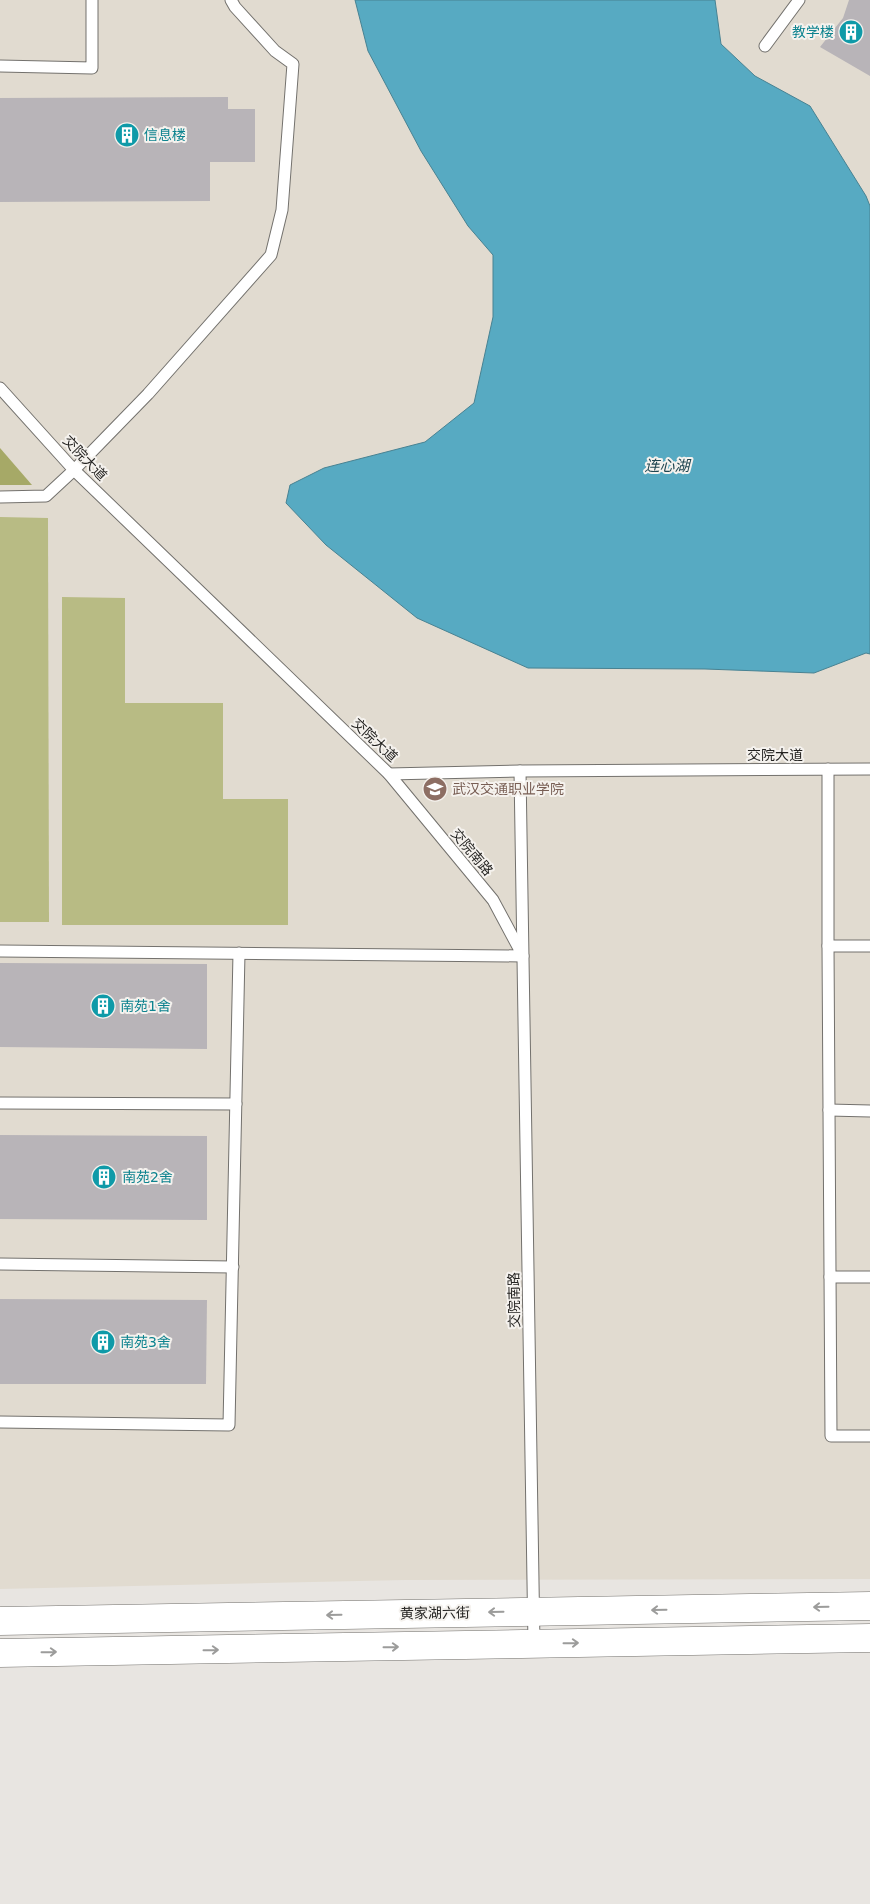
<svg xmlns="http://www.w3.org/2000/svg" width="870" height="1904" font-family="'DejaVu Sans','Noto Sans SC',sans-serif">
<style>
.built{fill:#e1dbd0}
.green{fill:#b8bb84}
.forest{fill:#a6a967}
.water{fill:#57aac2;stroke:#488292}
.building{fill:#b8b4b8}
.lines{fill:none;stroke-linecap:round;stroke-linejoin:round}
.lane-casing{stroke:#73716d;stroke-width:13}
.secondary-casing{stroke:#73716d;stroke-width:29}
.lane{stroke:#fff;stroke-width:11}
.secondary{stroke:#fff;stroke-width:28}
.oneway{stroke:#9c9c9b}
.labels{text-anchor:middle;stroke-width:4;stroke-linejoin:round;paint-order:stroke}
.culture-label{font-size:14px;fill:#0d838f;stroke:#f5f2ee;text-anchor:start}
.street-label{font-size:14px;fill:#242321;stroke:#f5f2ee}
.education-label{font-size:14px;fill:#785e54;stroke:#f5f2ee;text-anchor:start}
.water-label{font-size:15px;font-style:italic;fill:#1f4550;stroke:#f5f2ee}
</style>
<rect width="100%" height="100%" fill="#e8e5e1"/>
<polygon class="built" points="0,0 870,0 870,1579 405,1580 0,1589"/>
<g class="green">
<polygon points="0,517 48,518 49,922 0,922"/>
<polygon points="62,597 125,598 125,703 223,703 223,799 288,799 288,925 62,925"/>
</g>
<polygon class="forest" points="0,448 32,485 0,485"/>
<polygon class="water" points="355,0 715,0 721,44 755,76 810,106 866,196 870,206 870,654 866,653 814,673 705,669 528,668 417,618 326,545 286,503 290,485 324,468 425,442 474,403 493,317 493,255 468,226 421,151 368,51"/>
<g class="building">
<polygon points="849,0 870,0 870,76 820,47 843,18"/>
<polygon points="228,97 228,109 255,109 255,162 210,162 210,201 0,202 0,98"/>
<polygon points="0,963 207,964 207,1049 0,1047"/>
<polygon points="0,1135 207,1136 207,1220 0,1219"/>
<polygon points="0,1299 207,1300 206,1384 0,1384"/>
</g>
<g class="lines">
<defs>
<g id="lane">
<polyline points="765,46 799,0"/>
<polyline points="0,66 92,68 92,0"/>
<polyline points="0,388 74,470 389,774 493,900 523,956 0,951"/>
<polyline points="0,497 46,496 74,470 148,394 271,255 282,210 293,64 275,51 235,7 231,0"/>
<polyline points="828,769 828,946 870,946"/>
<polyline points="520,771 534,1644"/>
<polyline points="389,774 520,771 870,769"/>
<polyline points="828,946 831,1436 870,1436"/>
<polyline points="0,1103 236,1104"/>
<polyline points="829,1110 870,1111"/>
<polyline points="0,1264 233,1267"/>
<polyline points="830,1277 870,1277"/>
<polyline points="0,1422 229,1425 239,953"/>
</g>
<g id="secondary">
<polyline points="0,1621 870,1606"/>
<polyline points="0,1653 870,1638"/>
</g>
</defs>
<use href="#lane" class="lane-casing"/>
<use href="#secondary" class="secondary-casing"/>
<use href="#lane" class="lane"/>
<use href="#secondary" class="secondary"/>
</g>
<defs><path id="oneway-shaft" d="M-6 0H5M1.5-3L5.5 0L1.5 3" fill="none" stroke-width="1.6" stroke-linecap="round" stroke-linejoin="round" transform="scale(1.25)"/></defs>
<g class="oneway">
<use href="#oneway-shaft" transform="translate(821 1607) rotate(179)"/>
<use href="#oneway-shaft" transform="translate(659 1610) rotate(179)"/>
<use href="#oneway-shaft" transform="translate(496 1612) rotate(179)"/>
<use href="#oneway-shaft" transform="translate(334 1615) rotate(179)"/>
<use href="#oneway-shaft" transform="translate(571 1643) rotate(-1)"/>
<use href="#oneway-shaft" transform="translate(391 1647) rotate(-1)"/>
<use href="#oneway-shaft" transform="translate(211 1650) rotate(-1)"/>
<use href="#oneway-shaft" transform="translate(49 1652) rotate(-1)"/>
</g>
<defs>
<symbol id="building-disc" viewBox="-11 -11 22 22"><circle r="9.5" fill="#0f9aa8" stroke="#f5f2ee"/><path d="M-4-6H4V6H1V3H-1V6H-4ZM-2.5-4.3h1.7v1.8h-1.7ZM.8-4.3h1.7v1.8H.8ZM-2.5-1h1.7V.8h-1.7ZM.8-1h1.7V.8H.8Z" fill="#fff"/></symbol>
<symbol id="university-disc" viewBox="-11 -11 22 22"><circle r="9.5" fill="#8d6e63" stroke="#f5f2ee"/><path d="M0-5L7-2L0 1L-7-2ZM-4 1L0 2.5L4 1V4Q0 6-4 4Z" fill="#fff"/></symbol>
</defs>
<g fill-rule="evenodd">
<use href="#building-disc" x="837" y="18" width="28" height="28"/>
<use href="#building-disc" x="113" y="121" width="28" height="28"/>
<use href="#university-disc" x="421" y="775" width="28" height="28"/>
<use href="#building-disc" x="89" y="992" width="28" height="28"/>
<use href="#building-disc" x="90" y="1163" width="28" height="28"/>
<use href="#building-disc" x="89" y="1328" width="28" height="28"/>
</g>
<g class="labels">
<g class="culture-label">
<text x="834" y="37" text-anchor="end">教学楼</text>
<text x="144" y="140">信息楼</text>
<text x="120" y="1011">南苑1舍</text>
<text x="122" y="1182">南苑2舍</text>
<text x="120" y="1347">南苑3舍</text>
</g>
<g class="street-label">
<text transform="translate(85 458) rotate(46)" y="5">交院大道</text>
<text transform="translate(375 740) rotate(43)" y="5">交院大道</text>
<text x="775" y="760">交院大道</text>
<text transform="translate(472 852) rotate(50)" y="5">交院南路</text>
<text transform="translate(514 1300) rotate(-91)" y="5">交院南路</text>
<text transform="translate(435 1613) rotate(-1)" y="5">黄家湖六街</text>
</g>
<g class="education-label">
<text x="452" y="794">武汉交通职业学院</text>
</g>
<g class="water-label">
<text x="667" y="471">连心湖</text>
</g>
</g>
</svg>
